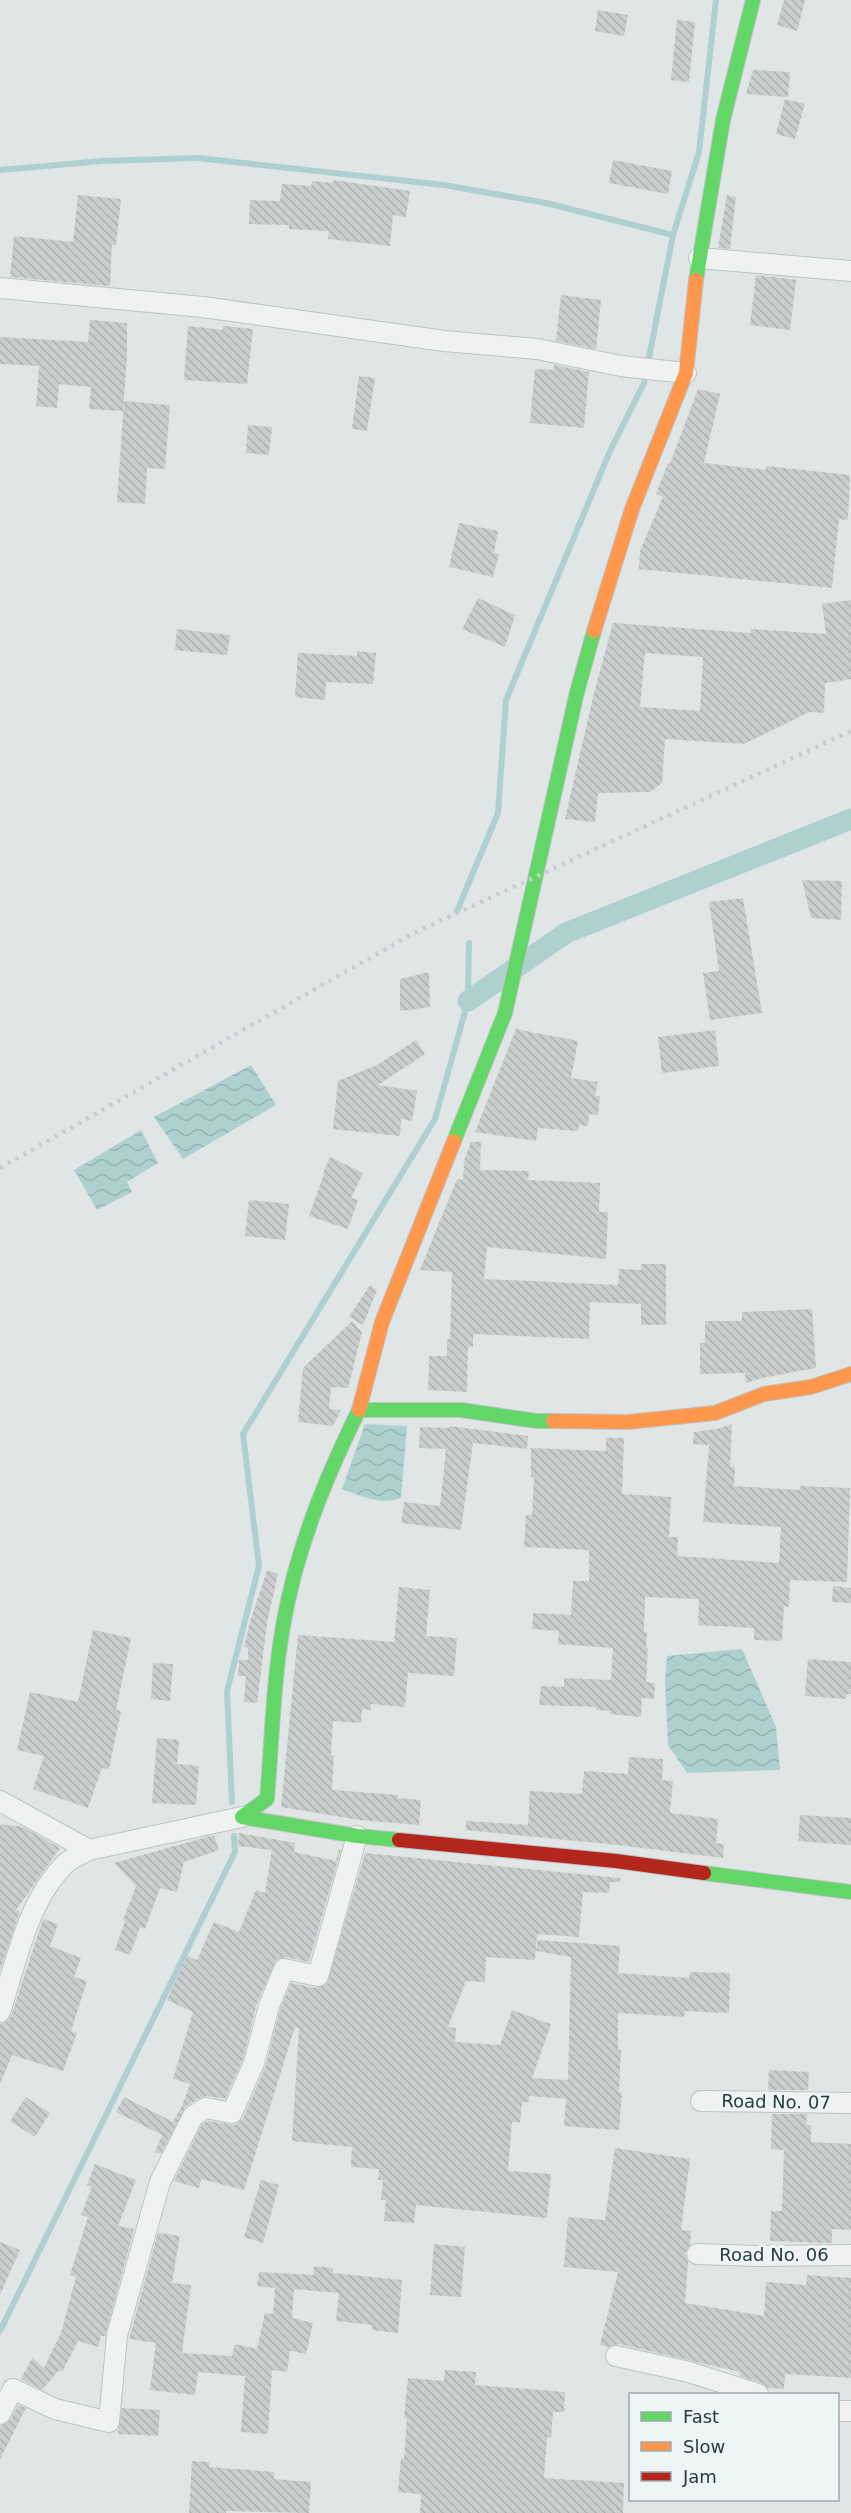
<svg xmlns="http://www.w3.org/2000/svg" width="851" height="2513" font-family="'DejaVu Sans',sans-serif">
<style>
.water{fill:url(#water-waves)}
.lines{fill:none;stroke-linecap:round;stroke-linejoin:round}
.stream{stroke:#aed1d0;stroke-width:6}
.canal{stroke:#aed1d0;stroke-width:21}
.building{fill:url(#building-back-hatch);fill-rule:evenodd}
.street-casing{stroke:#bfc3c4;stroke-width:22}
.fast-casing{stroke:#bfc3c4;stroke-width:16}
.slow-casing{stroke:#bfc3c4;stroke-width:16}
.jam-casing{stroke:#bfc3c4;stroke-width:16}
.street{stroke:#f0f2f2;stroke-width:20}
.fast{stroke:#63d668;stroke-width:14}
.slow{stroke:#ff974d;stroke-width:14}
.jam{stroke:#b3261e;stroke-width:14}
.rail{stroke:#c9cdce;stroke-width:4.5;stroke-dasharray:3 6;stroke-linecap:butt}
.labels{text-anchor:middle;stroke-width:6;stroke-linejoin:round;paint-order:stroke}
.street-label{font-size:18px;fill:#283c3f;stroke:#eef5f5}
</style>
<defs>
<pattern id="water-waves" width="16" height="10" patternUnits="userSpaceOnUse" patternTransform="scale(1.5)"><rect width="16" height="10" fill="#aed1d0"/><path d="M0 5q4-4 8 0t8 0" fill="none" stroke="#96b4b4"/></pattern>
<pattern id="building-back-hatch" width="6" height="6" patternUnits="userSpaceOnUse" patternTransform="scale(1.5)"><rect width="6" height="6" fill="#c9cdce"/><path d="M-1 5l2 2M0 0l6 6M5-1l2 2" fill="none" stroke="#adb1b2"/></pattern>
</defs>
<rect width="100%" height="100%" fill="#e0e5e6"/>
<g class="water">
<polygon points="251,1065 276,1105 183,1159 154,1117"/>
<polygon points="141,1130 158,1163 127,1182 132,1192 97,1210 74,1170"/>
<path d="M365,1424L407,1426L401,1498C381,1506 361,1496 342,1489Z"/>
<polygon points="742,1649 776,1727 780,1770 687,1773 668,1745 665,1682 667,1656"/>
</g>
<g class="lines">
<g class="stream">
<polyline points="0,170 102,161 198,158 444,185 546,203 673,235 699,152 716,0"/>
<polyline points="457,911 498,813 506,700 610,451 644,383 673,235"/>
<polyline points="232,1802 227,1691 259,1566 243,1434 435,1119 468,1001 469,943"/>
<polyline points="0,2331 235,1852 234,1836"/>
</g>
<polyline class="canal" points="468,1001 566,933 851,819"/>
</g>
<g class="building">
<polygon points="784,0 805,0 797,31 777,25"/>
<polygon points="598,10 628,15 624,36 595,31"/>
<polygon points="677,20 695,22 689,82 671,80"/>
<polygon points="753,70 790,72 788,97 746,94"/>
<polygon points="785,99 805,104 795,139 776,134"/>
<polygon points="613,160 672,171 668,194 609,183"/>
<polygon points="334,180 410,191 406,217 393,215 390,246 328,239 329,231 289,229 289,225 249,224 250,200 280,201 282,184 311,186 312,181 333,183"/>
<polygon points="78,195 121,199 116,245 112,245 110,286 10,277 14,236 73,242"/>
<polygon points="727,195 736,197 730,249 718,248"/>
<polygon points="756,275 796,280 790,330 750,325"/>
<polygon points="561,295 601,300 596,349 556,341"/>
<polygon points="90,320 127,323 127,356 123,411 89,409 91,387 59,384 57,408 36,406 39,366 0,364 0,337 88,342"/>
<polygon points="188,326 223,330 223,326 253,329 247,384 184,380"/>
<polygon points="554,365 589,372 584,428 530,423 535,369 553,370"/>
<polygon points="359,376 375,378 367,431 352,429"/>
<polygon points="698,389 720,394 704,463 766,470 766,466 850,475 848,520 839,519 832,588 639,569 640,551 663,497 656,494 668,463 670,464"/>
<polygon points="124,401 170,405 165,469 147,468 145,504 117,502"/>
<polygon points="248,425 272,427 269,455 246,453"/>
<polygon points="459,523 498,531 494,553 499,554 493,577 449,567"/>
<polygon points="478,598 515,615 505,647 462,629"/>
<path d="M851,600V679L825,683L824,713L809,712L744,744L665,739L662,783L650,792L598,793L595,822L565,819L594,693L613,623L751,633V629L826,634L822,604ZM645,653L703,657L700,711L640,707Z"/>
<polygon points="177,629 230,635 227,655 175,650"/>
<polygon points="357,651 376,653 373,684 326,682 325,700 295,697 298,653 357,656"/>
<polygon points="802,880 842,881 841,920 811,918"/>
<polygon points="743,898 762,1013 710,1020 703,973 719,971 709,902"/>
<polygon points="429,972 430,1007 400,1011 400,979"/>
<polygon points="516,1029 578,1041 571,1078 598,1082 595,1096 600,1096 598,1115 589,1114 588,1126 579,1125 578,1131 538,1128 536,1141 475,1132"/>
<polygon points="715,1030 719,1066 662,1073 658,1037"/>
<polygon points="416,1040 425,1054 378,1085 417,1091 412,1121 401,1119 400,1136 333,1129 338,1081 377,1065"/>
<polygon points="471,1142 481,1142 480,1170 529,1171 528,1180 600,1183 599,1212 608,1212 606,1259 487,1247 484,1279 618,1285 619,1269 641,1270 641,1264 666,1264 666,1325 641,1325 641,1304 590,1302 589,1339 473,1334 473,1347 468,1347 467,1392 428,1390 429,1356 447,1356 447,1339 450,1339 452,1272 420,1270 457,1179 463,1180 464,1161"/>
<polygon points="330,1157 363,1173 351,1198 358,1200 348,1229 309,1216 324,1174 323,1173"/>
<polygon points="249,1200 289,1204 285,1240 245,1236"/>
<polygon points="370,1285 377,1290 363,1325 349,1317"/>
<polygon points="812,1309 816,1368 762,1378 746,1383 745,1373 700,1374 700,1343 705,1343 705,1321 742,1321 742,1312"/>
<polygon points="352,1321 362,1332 348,1388 331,1387 329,1409 341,1410 333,1426 298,1422 303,1368"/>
<polygon points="732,1424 730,1467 735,1467 734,1486 800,1490 800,1486 850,1488 847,1582 790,1580 789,1607 784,1606 782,1641 754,1640 754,1628 698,1625 699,1599 645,1597 644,1632 647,1632 646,1648 648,1648 646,1682 655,1683 654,1699 642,1698 641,1717 610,1714 610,1711 596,1710 596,1707 539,1705 541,1686 564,1687 564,1678 611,1680 613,1648 558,1644 559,1631 532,1629 533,1613 571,1615 573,1581 589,1581 589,1550 524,1547 526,1515 532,1515 534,1477 531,1477 531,1448 606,1451 606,1438 624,1438 622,1494 671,1497 669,1537 678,1537 677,1556 779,1563 781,1527 703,1522 709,1445 693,1444 694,1432 717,1429"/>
<polygon points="449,1426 528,1436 527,1449 473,1443 461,1530 401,1523 404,1502 440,1506 446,1449 419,1448 420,1427 449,1428"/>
<polygon points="267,1570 278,1574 267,1623 257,1703 244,1702 246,1676 238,1676 239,1660 248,1660 248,1648 244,1647 250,1622"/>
<polygon points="833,1586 851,1588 851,1603 832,1602"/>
<polygon points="399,1587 430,1590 426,1636 457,1638 454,1676 408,1673 405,1707 371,1704 371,1710 362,1709 361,1723 333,1721 331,1755 334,1756 332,1790 398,1795 398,1798 421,1800 419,1825 359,1820 281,1807 298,1635 394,1642"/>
<polygon points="93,1630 131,1638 116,1710 121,1711 109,1769 102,1768 88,1808 33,1789 44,1756 17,1750 30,1692 78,1702"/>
<polygon points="808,1659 851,1662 851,1694 847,1694 846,1699 805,1696"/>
<polygon points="153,1663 173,1664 170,1701 151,1699"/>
<polygon points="157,1738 179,1740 177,1764 199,1766 196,1805 152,1803"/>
<polygon points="629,1757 663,1759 662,1780 673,1781 670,1813 718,1819 716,1843 724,1844 723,1858 618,1845 466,1830 466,1821 528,1825 530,1791 582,1794 584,1771 628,1774"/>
<polygon points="800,1815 851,1818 851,1845 798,1841"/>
<polygon points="0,1824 23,1827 60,1848 16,1910 20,1911 0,1970"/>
<polygon points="239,1833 295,1843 294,1852 336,1861 339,1850 341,1850 309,1962 286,1957 276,1960 257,2003 243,2059 225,2099 207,2096 200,2098 186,2106 161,2154 155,2152 162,2135 116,2112 124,2097 173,2122 182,2106 190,2084 173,2079 193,2012 167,2000 187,1956 197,1960 214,1922 239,1932 256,1890 265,1893 272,1850 238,1846"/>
<polygon points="214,1835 219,1850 184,1862 177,1892 160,1888 145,1929 140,1927 130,1955 115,1950 125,1921 123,1920 136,1886 114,1863"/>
<polygon points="365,1853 620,1878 620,1882 610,1882 609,1893 583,1892 579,1937 537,1934 535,1960 486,1957 485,1982 466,1981 448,2027 456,2028 455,2042 500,2045 512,2010 551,2024 532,2078 568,2080 571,1957 536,1951 538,1940 620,1946 618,1973 689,1978 690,1972 730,1973 729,2013 685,2011 684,2017 618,2013 618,2050 621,2050 619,2092 622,2093 619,2130 564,2126 566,2099 529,2096 529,2102 522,2102 520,2122 512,2122 508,2171 551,2174 547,2218 416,2205 414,2223 384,2221 386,2200 381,2200 383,2180 378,2180 379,2169 351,2167 352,2147 292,2141 299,2028 295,2027 244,2190 201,2179 199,2188 174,2181 202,2124 208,2121 235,2125 243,2118 265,2068 280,2010 291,1983 316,1988 327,1984"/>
<polygon points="43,1919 58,1924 50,1946 81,1958 74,1977 87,1981 71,2031 77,2033 63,2071 12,2055 0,2084 0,2024 8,2021 11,2016"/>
<polygon points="769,2070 809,2072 808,2090 768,2090"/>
<polygon points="26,2097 50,2113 35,2137 10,2121"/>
<polygon points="772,2114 807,2114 806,2125 811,2125 811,2142 851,2144 851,2230 832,2229 832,2243 770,2241 771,2211 782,2211 784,2150 771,2149"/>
<polygon points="615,2148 690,2159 681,2230 691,2231 690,2245 685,2253 688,2262 685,2303 764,2316 766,2282 806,2285 807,2275 851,2278 851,2378 785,2374 784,2389 768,2388 762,2383 740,2376 740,2372 619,2344 608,2347 600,2345 618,2272 564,2267 568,2217 605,2220"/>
<polygon points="95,2164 136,2180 118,2226 134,2229 105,2336 101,2336 98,2347 78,2341 62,2372 59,2370 42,2390 21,2379 32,2358 44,2368 61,2333 76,2277 70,2275 88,2217 81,2215 92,2187 87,2185"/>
<polygon points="261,2180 279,2185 263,2243 244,2237"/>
<polygon points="158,2233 180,2236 172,2283 191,2285 182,2353 232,2356 235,2344 257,2349 265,2313 273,2314 275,2288 257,2286 259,2272 313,2275 314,2266 333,2268 333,2273 402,2280 398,2333 372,2330 372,2325 336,2321 339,2293 294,2289 292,2318 313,2323 306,2354 290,2351 287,2372 272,2370 268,2434 241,2432 245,2376 198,2372 195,2395 150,2390 156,2343 129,2339"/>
<polygon points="0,2242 20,2250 0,2295"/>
<polygon points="434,2244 465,2247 461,2297 430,2295"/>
<polygon points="445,2370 476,2372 475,2385 565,2392 564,2412 553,2412 551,2438 547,2437 544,2478 624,2483 623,2513 420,2513 421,2494 398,2492 401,2458 404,2459 407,2418 404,2418 408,2378 444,2381"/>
<polygon points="18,2405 26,2408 0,2459 0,2426 10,2420"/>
<polygon points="122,2408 160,2410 158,2436 118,2434"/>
<polygon points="192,2461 209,2462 209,2467 274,2472 274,2479 311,2482 309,2513 226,2511 226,2513 189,2513"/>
</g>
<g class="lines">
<defs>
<g id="street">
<polyline points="699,258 851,271"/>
<polyline points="0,288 203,307 444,341 537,349 621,366 686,373"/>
<polyline points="0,1801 89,1850"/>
<path d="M0,2012C16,1963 27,1902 65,1864C71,1858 81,1854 89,1850L242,1817"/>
<polyline points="701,2101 851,2103"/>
<polyline points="697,2254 755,2256 851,2255"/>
<polyline points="616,2356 689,2372 758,2394"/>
<polyline points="838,2411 851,2411"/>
<polyline points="0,2414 13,2389 55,2409 109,2422 117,2335 160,2182 193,2116 206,2108 232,2113 254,2063 269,2006 284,1969 318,1976 357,1836"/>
</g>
<g id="fast">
<polyline points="696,280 723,120 753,0"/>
<polyline points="454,1141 505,1013 577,692 594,631"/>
<path d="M399,1840L357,1836L242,1817L267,1799C272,1741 273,1683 283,1626C296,1550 325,1479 359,1410H461L537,1421H553"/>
<polyline points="704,1873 851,1892"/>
</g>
<g id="slow">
<polyline points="594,631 632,509 686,373 696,280"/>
<polyline points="359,1410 382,1322 454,1141"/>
<polyline points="553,1421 628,1422 715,1413 764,1394 811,1387 851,1374"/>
</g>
<polyline id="jam" points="399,1840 616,1861 704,1873"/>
</defs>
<use href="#street" class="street-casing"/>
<use href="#fast" class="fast-casing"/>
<use href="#slow" class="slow-casing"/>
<use href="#jam" class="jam-casing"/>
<use href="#street" class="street"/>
<use href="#fast" class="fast"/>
<use href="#slow" class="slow"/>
<use href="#jam" class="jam"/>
<polyline class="rail" points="0,1168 414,933 851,731"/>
</g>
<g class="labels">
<g class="street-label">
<text transform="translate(776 2102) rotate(1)" y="6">Road No. 07</text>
<text x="774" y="2261">Road No. 06</text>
</g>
</g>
<rect x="629" y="2393" width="210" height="108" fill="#eef5f5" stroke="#9fabac" stroke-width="1.5"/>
<rect x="641" y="2412" width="30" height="9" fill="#63d668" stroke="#9fabac" stroke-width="1.5"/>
<text x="683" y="2423" font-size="18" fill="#283c3f">Fast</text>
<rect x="641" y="2442" width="30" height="9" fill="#ff974d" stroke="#9fabac" stroke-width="1.5"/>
<text x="683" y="2453" font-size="18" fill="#283c3f">Slow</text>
<rect x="641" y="2472" width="30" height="9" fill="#b3261e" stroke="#9fabac" stroke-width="1.5"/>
<text x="683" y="2483" font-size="18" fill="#283c3f">Jam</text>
</svg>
